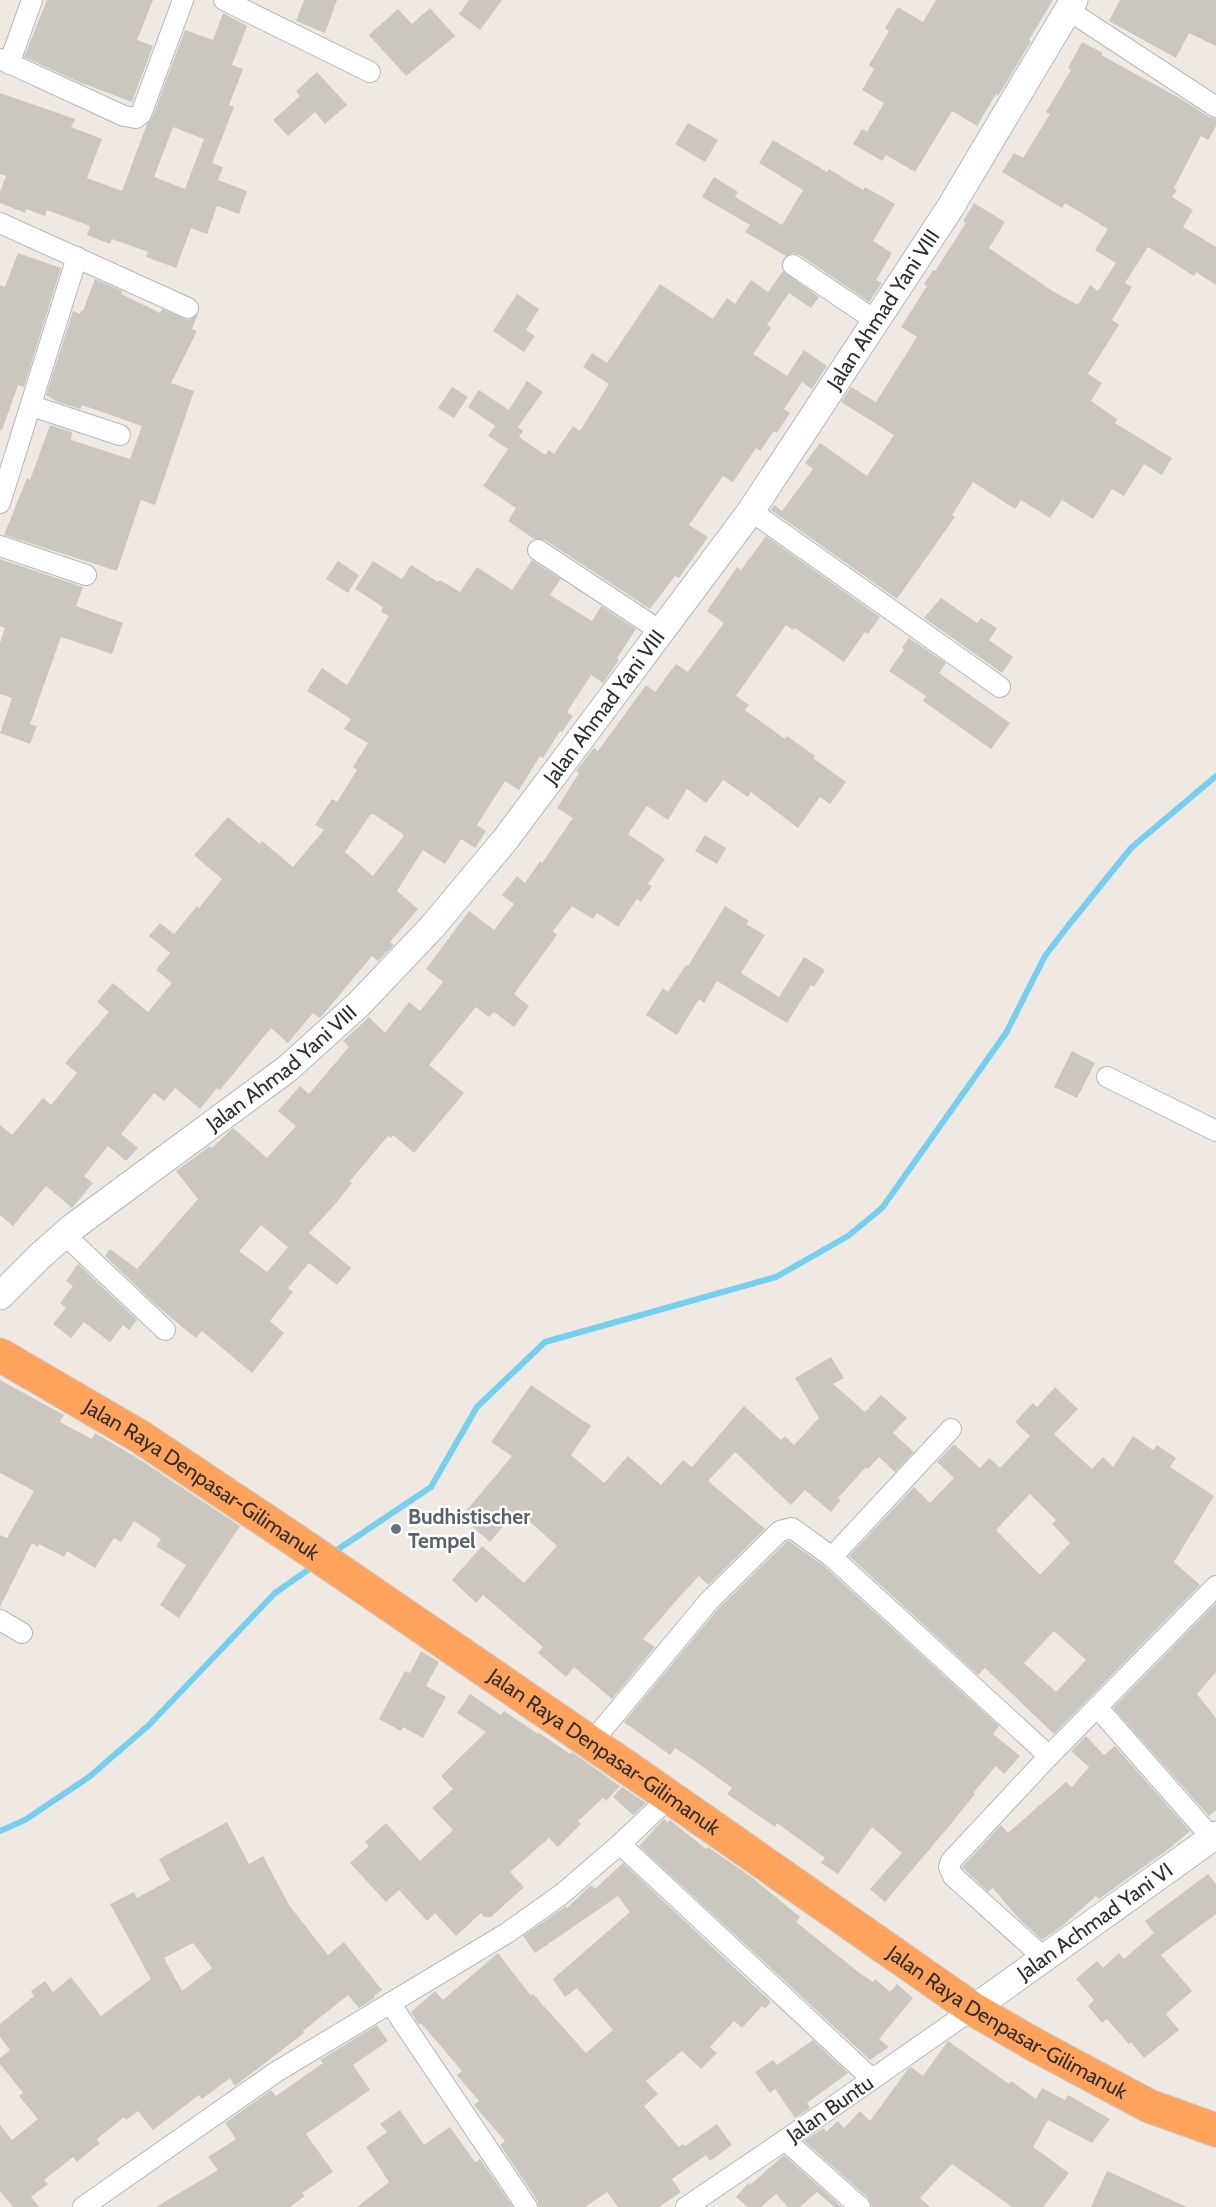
<svg xmlns="http://www.w3.org/2000/svg" width="1216" height="2207" font-family="Cabin,sans-serif">
<style>
.lines{fill:none;stroke-linecap:round;stroke-linejoin:round}
.stream{stroke:#75cff0;stroke-width:6}
.building{fill:#cbc7bf;fill-rule:evenodd}
.street-casing{stroke:#b4b7c1;stroke-width:22}
.secondary-casing{stroke:#b4b7c1;stroke-width:29}
.highway-casing{stroke:#c9c9c9;stroke-width:35}
.street{stroke:#fff;stroke-width:20}
.secondary{stroke:#fff;stroke-width:27}
.highway{stroke:#ffa35c;stroke-width:33}
.worship-dot{fill:#6b7280;stroke:#fff;stroke-width:2}
.labels{text-anchor:middle;stroke-width:5;stroke-linejoin:round;paint-order:stroke}
.street-label{font-size:21px;fill:#2e2e2e;stroke:#fff}
.worship-label{font-size:21px;font-weight:bold;fill:#5b616d;stroke:#fff;text-anchor:start}
</style>
<rect width="100%" height="100%" fill="#efe9e1"/>
<g class="lines">
<g class="stream">
<polyline points="331,1554 431,1487 477,1407 545,1342 776,1277 848,1236 882,1208 1006,1033 1045,956 1068,926 1131,848 1216,776"/>
<polyline points="0,1831 25,1820 89,1777 149,1725 275,1593 315,1565"/>
</g>
</g>
<g class="building">
<polygon points="47,0 153,0 137,40 153,46 132,102 79,82 24,57"/>
<polygon points="304,0 337,0 325,33 296,21"/>
<polygon points="469,0 502,0 480,30 459,14"/>
<polygon points="936,0 1053,0 1029,40 1031,41 1011,75 998,96 996,94 977,126 952,111 915,172 886,155 882,161 853,144 862,129 867,132 884,103 862,90 874,69 869,65 889,31 885,28 898,7 923,22"/>
<polygon points="1120,0 1216,0 1216,46 1189,33 1176,58 1109,21"/>
<polygon points="430,8 455,36 406,76 369,35 398,9 412,24"/>
<path d="M223,13L247,26L232,65L243,69L229,105L234,107L212,163L223,167L218,180L247,191L239,214L217,206L207,234L191,228L176,268L146,257L148,252L112,239L110,244L87,235L90,226L47,210L45,216L26,209L25,213L0,203V192L6,176L0,174V93L75,119L71,127L102,139L87,178L122,191L147,124L152,118L185,30L213,40ZM173,127L204,139L185,189L154,177Z"/>
<polygon points="1082,42 1103,53 1101,55 1183,100 1209,117 1216,119 1216,126 1208,140 1201,136 1174,188 1177,190 1172,197 1193,210 1183,227 1216,247 1216,285 1196,272 1194,276 1148,247 1125,283 1132,287 1112,320 1119,325 1088,374 1102,383 1091,401 1117,419 1115,423 1172,458 1162,475 1144,464 1124,496 1112,489 1093,519 1062,500 1050,518 1021,500 1015,509 973,482 952,515 955,517 897,599 771,510 774,505 782,511 813,469 805,463 820,443 867,476 894,435 841,402 851,387 876,402 917,337 901,327 927,286 924,284 933,270 935,271 966,223 963,221 974,203 1005,222 989,248 1054,292 1078,305 1090,285 1098,291 1116,263 1095,250 1108,229 1065,203 1062,208 1002,172 1014,153 1023,158 1050,114 1046,112 1071,70 1068,68"/>
<polygon points="317,72 347,105 325,124 315,112 288,136 273,120 300,96 296,91"/>
<polygon points="688,123 718,140 705,162 675,144"/>
<polygon points="773,140 827,172 829,169 863,190 865,187 895,204 873,241 892,253 876,280 882,283 869,302 800,255 793,253 786,256 745,232 750,225 702,197 714,177 738,192 735,197 782,225 803,190 759,163"/>
<polygon points="18,253 61,268 24,387 18,385 2,430 0,430 0,285 5,287"/>
<polygon points="783,271 819,297 811,308 789,293 767,325 771,328 753,354 787,376 804,350 827,366 812,389 802,382 784,409 790,413 777,433 774,431 760,451 756,448 733,482 723,476 689,525 708,537 679,578 675,576 650,609 545,540 534,539 508,521 516,508 483,486 508,449 488,436 495,426 468,407 479,390 509,410 527,381 543,392 518,427 523,431 519,437 545,455 549,450 554,454 573,426 580,431 609,384 583,367 592,353 607,363 660,284 713,319 727,298 735,304 751,280 768,292"/>
<polygon points="95,279 122,291 121,294 160,313 162,309 189,320 198,314 192,329 197,331 171,383 194,391 155,505 141,500 117,571 4,535 27,478 30,480 50,425 72,432 71,440 130,459 142,426 82,405 80,409 58,402 46,395 73,311 80,314 81,311 83,311"/>
<polygon points="517,294 539,309 526,330 535,336 524,352 493,331"/>
<polygon points="452,387 468,397 454,418 438,408"/>
<path d="M766,536L880,617L868,634L865,632L844,662L795,628L793,630L786,625L736,696L749,705L745,710L785,739L787,736L815,756L813,758L846,782L830,804L820,797L798,828L751,792L748,797L723,780L706,803L687,789L668,820L647,806L628,834L665,859L648,884L652,886L641,902L637,899L618,927L597,913L593,919L572,906L553,931L557,935L514,994L529,1006L514,1027L494,1012L489,1017L476,1007L429,1065L464,1093L414,1153L393,1135L391,1138L388,1136L350,1181L352,1183L336,1203L309,1233L351,1268L337,1285L309,1263L288,1288L293,1292L270,1321L284,1333L252,1373L202,1331L196,1338L158,1307L105,1256L110,1249L137,1269L198,1199L176,1171L210,1146L212,1148L233,1128L267,1158L296,1126L278,1111L300,1086L309,1094L349,1047L343,1041L369,1017L385,1033L409,1002L420,1011L443,982L426,969L469,911L494,930L514,904L502,895L517,876L525,883L540,861L542,863L573,818L557,808L579,773L576,771L594,748L598,751L646,685L655,692L676,664L688,672L724,623L707,611L737,567L741,570ZM261,1225L288,1247L267,1272L239,1251Z"/>
<polygon points="0,559 83,587 76,606 123,623 112,654 61,637 30,724 37,726 30,744 0,733 12,698 0,694 0,643 5,628 0,626"/>
<path d="M532,560L561,579L550,595L592,621L601,606L636,629L617,658L619,660L603,683L591,675L567,712L573,716L562,732L560,731L543,758L540,756L519,790L505,781L477,825L486,831L475,848L461,839L445,864L423,850L397,891L418,909L390,942L394,945L378,961L372,956L320,1018L313,1013L288,1043L271,1028L220,1090L217,1088L200,1109L175,1088L164,1101L154,1093L121,1134L138,1148L126,1161L108,1146L84,1176L93,1183L72,1208L46,1186L13,1226L0,1215V1125L12,1135L43,1098L51,1105L77,1073L65,1063L109,1012L97,1002L113,983L148,1012L172,983L156,970L170,953L149,936L160,923L174,934L197,906L199,908L222,879L194,855L228,817L260,844L262,841L293,867L324,830L315,825L332,799L337,802L357,770L353,767L368,743L344,729L351,719L307,691L322,668L347,685L389,616L381,612L383,607L355,589L373,561L402,579L411,565L438,582L440,580L460,592L477,567L512,590ZM373,814L403,834V837L373,876L345,852L370,815Z"/>
<polygon points="338,561 359,575 348,593 326,579"/>
<polygon points="941,598 977,623 981,618 997,628 989,640 1013,657 1002,673 924,618"/>
<polygon points="909,638 946,663 939,673 1010,723 991,749 923,701 926,696 889,671 904,650 902,648"/>
<polygon points="705,835 726,848 717,864 695,851"/>
<polygon points="725,906 749,921 746,924 765,935 741,973 779,997 804,957 825,970 814,987 811,985 787,1023 717,981 704,1003 699,999 677,1035 646,1015 663,988 668,992 686,965 688,966"/>
<polygon points="1072,1051 1095,1063 1077,1098 1054,1087"/>
<polygon points="78,1264 137,1320 129,1330 123,1325 110,1342 84,1322 71,1338 53,1324 66,1308 60,1303 73,1286 66,1281"/>
<polygon points="831,1357 844,1378 833,1384 865,1412 881,1395 907,1418 893,1433 914,1452 895,1472 879,1457 868,1469 866,1467 838,1498 841,1500 831,1512 805,1490 791,1505 735,1452 708,1481 765,1529 708,1585 699,1576 682,1594 643,1639 655,1647 612,1699 574,1667 566,1677 538,1653 543,1647 483,1595 476,1603 452,1580 482,1546 524,1583 557,1546 517,1510 490,1542 461,1517 512,1456 491,1442 531,1385 591,1426 571,1455 604,1483 628,1456 661,1485 683,1460 692,1467 744,1406 781,1440 785,1436 794,1445 819,1418 795,1378"/>
<polygon points="0,1380 64,1415 60,1422 92,1439 95,1433 139,1459 240,1526 179,1618 160,1605 186,1565 156,1546 161,1539 134,1521 121,1542 114,1538 95,1568 67,1551 64,1557 39,1544 38,1547 32,1543 0,1607 0,1535 7,1538 34,1491 0,1473"/>
<path d="M1055,1387L1078,1409L1054,1434L1092,1469L1103,1457L1113,1467L1133,1436L1153,1450L1157,1445L1176,1458L1170,1467L1214,1496L1174,1562L1200,1585L1054,1734L985,1668L978,1675L849,1556L914,1487L930,1503L954,1478L937,1462L954,1444L980,1468L989,1458L1000,1468L1030,1436L1015,1422L1033,1403L1037,1407ZM1030,1494L1056,1520L1052,1524L1070,1543L1040,1575L996,1530ZM1054,1631L1086,1660L1056,1692L1024,1663Z"/>
<polygon points="789,1541 824,1566 999,1726 993,1734 1020,1756 1004,1774 996,1766 973,1793 975,1794 950,1825 885,1902 870,1889 902,1853 872,1827 838,1874 821,1863 825,1858 777,1823 775,1827 727,1794 732,1788 695,1761 675,1748 670,1755 624,1722 718,1609 786,1542"/>
<polygon points="1216,1603 1216,1672 1197,1694 1216,1718 1216,1810 1209,1816 1113,1708"/>
<polygon points="421,1651 439,1662 426,1686 446,1697 423,1738 403,1727 401,1731 379,1719 405,1671 410,1673"/>
<polygon points="470,1694 501,1715 504,1711 538,1734 539,1733 570,1754 572,1752 620,1786 606,1801 603,1798 578,1821 581,1824 558,1847 549,1838 510,1872 524,1887 491,1917 484,1917 481,1913 456,1936 435,1913 427,1921 399,1890 386,1902 350,1863 369,1846 365,1842 386,1823 420,1861 453,1830 432,1808 453,1789 441,1776 486,1732 457,1713"/>
<polygon points="1086,1736 1104,1755 1115,1746 1190,1831 1170,1848 1099,1899 1096,1896 1062,1926 1042,1940 1020,1920 993,1888 988,1892 962,1867 1001,1825 1008,1833 1066,1782 1072,1787 1089,1767 1071,1751"/>
<polygon points="622,1787 646,1803 633,1815 613,1797"/>
<polygon points="664,1819 668,1823 670,1820 706,1849 708,1847 750,1876 800,1917 796,1922 857,1971 873,1982 875,1979 890,1992 897,1984 913,1998 879,2039 889,2047 870,2060 639,1846"/>
<path d="M227,1822L249,1864L263,1856L289,1905L328,1955L344,1942L382,1990L374,1996L375,1998L359,2008L348,1995L303,2031L304,2033L235,2086L230,2078L202,2099L199,2095L153,2130L138,2111L126,2120L124,2117L97,2139L100,2143L77,2162L73,2157L44,2180L48,2184L31,2197L39,2207H13L0,2191V2125L12,2140L38,2119L19,2096L23,2093L0,2064V2058L10,2050L0,2037V2024L34,1996L31,1991L45,1981L53,1992L71,1977L101,2016L151,1979L110,1904L134,1892L137,1898L170,1880L159,1859ZM193,1943L212,1968L182,1991L164,1958Z"/>
<polygon points="623,1863 771,2002 765,2009 762,2006 742,2028 734,2021 710,2047 717,2053 701,2069 682,2051 646,2081 658,2094 644,2106 679,2147 683,2144 685,2146 717,2124 732,2145 710,2161 706,2155 672,2179 681,2192 659,2207 618,2207 607,2192 585,2207 539,2207 537,2200 500,2145 505,2141 474,2105 479,2101 457,2075 462,2071 421,2023 419,2025 411,2012 435,1991 443,2000 498,1953 531,1996 533,1994 586,2053 613,2030 577,1988 565,1997 553,1979 630,1912 618,1896 535,1953 523,1936 566,1906 567,1908 591,1885 595,1889"/>
<polygon points="1208,1874 1216,1884 1216,1914 1161,1955 1192,1991 1166,2014 1179,2030 1144,2058 1131,2042 1129,2044 1107,2019 1102,2023 1088,2006 1094,2000 1076,1979 1097,1961 1103,1968 1119,1953 1124,1959 1154,1933 1145,1921"/>
<polygon points="377,2025 388,2041 353,2065 370,2090 306,2134 333,2172 302,2193 305,2196 290,2207 156,2207 218,2170 208,2157 236,2139 225,2123 271,2090 276,2096 323,2063 320,2060"/>
<polygon points="813,2040 848,2073 807,2103 810,2108 795,2118 775,2089 770,2093 755,2072 773,2060 777,2065"/>
<polygon points="948,2041 1009,2084 1011,2081 1036,2099 1042,2088 1065,2100 1068,2095 1110,2119 1092,2143 1048,2120 1033,2147 1069,2173 1043,2207 1012,2207 952,2164 920,2198 930,2207 872,2207 868,2198 804,2141 824,2128 826,2132 838,2121 844,2128 860,2111 870,2121 908,2069 911,2067 923,2076"/>
<polygon points="400,2110 424,2145 450,2127 475,2162 480,2159 513,2207 357,2207 389,2182 366,2147 387,2132 380,2124"/>
<polygon points="784,2155 842,2207 834,2207 817,2192 800,2207 788,2207 776,2194 761,2207 748,2207 736,2197 748,2183 750,2185"/>
<polygon points="1107,2171 1187,2207 1091,2207"/>
</g>
<g class="lines">
<defs>
<g id="street">
<polyline points="224,0 370,72"/>
<polyline points="1068,10 1216,107"/>
<polyline points="0,59 124,116 136,118 141,114 183,0"/>
<polyline points="9,64 32,0"/>
<polyline points="0,223 188,308"/>
<polyline points="793,265 876,321"/>
<polyline points="32,406 120,435"/>
<polyline points="0,503 77,257"/>
<polyline points="751,511 1000,687"/>
<polyline points="0,546 86,575"/>
<polyline points="538,550 662,632"/>
<polyline points="1107,1077 1216,1131"/>
<polyline points="64,1234 165,1330"/>
<polyline points="832,1557 951,1429"/>
<polyline points="0,1620 22,1633"/>
<polyline points="1097,1707 1212,1838"/>
<polyline points="591,1743 709,1601 780,1531 792,1528 832,1557 1049,1756"/>
<polyline points="620,1844 872,2079"/>
<polyline points="1044,1958 953,1876 949,1867 951,1861 1049,1756 1216,1586"/>
<polyline points="390,2003 527,2207"/>
<polyline points="785,2140 860,2207"/>
<polyline points="83,2207 276,2072 507,1933 562,1894 620,1844 670,1797"/>
<polyline points="686,2207 785,2140 973,2009"/>
</g>
<g id="secondary">
<path id="s1" d="M0,1296L40,1256L73,1227L287,1069L359,1004L433,926L505,840L751,511L950,208L1074,0"/>
<path id="s2" d="M973,2009L1216,1835"/>
</g>
<g id="highway">
<path id="s3" d="M0,1355L139,1436L305,1547L641,1777L973,2009L1035,2045L1149,2106L1216,2130"/>
</g>
</defs>
<use href="#street" class="street-casing"/>
<use href="#secondary" class="secondary-casing"/>
<use href="#highway" class="highway-casing"/>
<use href="#street" class="street"/>
<use href="#secondary" class="secondary"/>
<use href="#highway" class="highway"/>
</g>
<circle class="worship-dot" cx="396" cy="1529" r="6"/>
<g class="labels">
<g class="street-label">
<text dy="7" stroke="none"><textPath href="#s1" startOffset="1335">Jalan Ahmad Yani VIII</textPath></text>
<text dy="7" stroke="none"><textPath href="#s1" startOffset="849">Jalan Ahmad Yani VIII</textPath></text>
<text dy="7" stroke="none"><textPath href="#s1" startOffset="363">Jalan Ahmad Yani VIII</textPath></text>
<text dy="7" stroke="none"><textPath href="#s3" startOffset="237">Jalan Raya Denpasar-Gilimanuk</textPath></text>
<text dy="7" stroke="none"><textPath href="#s3" startOffset="723">Jalan Raya Denpasar-Gilimanuk</textPath></text>
<text dy="7" stroke="none"><textPath href="#s2" startOffset="150">Jalan Achmad Yani VI</textPath></text>
<text dy="7" stroke="none"><textPath href="#s3" startOffset="1209">Jalan Raya Denpasar-Gilimanuk</textPath></text>
<text transform="translate(830 2109) rotate(-35)" y="7">Jalan Buntu</text>
</g>
<g class="worship-label">
<text x="408" y="1524">Budhistischer<tspan x="408" dy="24">Tempel</tspan></text>
</g>
</g>
</svg>
